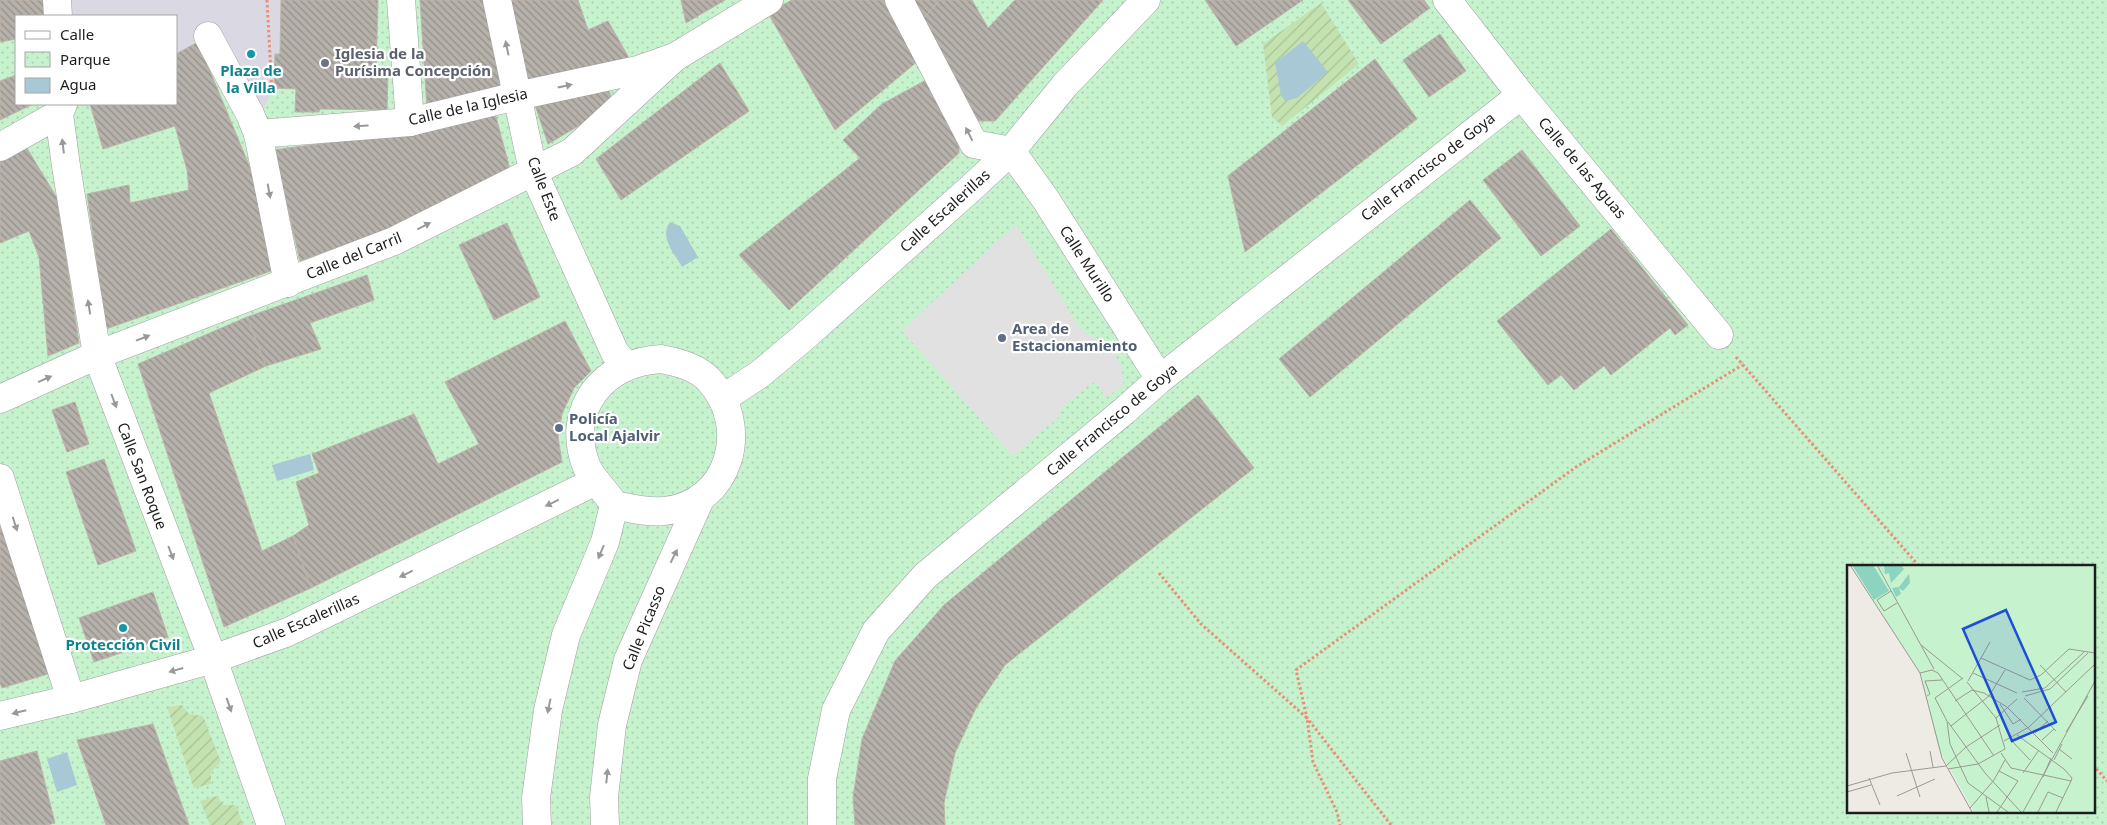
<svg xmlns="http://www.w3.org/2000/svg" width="2107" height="825" font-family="'Noto Sans',sans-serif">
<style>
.park{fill:url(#park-dots);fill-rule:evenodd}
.garden{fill:url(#garden-furrows)}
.parking{fill:#e1e1e1}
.plaza{fill:#dad9e3}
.water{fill:#a9c8d6}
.building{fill:url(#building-back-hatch);stroke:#bdb4a8}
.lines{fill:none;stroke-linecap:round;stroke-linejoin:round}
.street-casing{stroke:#a1a1a1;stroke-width:29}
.path{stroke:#ea9078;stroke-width:3;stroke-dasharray:2.5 2.5;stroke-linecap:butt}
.street{stroke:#fff;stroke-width:28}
.oneway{fill:#999}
.culture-dot{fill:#0f9aa8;stroke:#fff;stroke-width:2}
.worship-dot{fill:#6b7280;stroke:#fff;stroke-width:2}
.service-dot{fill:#5c6f8a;stroke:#fff;stroke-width:2}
.labels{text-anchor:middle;stroke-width:4.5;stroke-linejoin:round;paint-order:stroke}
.worship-label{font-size:15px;font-weight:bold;fill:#5b616d;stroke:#fff;text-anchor:start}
.culture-label{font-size:15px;font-weight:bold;fill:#0d838f;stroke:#fff}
.street-label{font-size:15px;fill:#1d1d1d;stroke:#fff}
.service-label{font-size:15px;font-weight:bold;fill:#4e5e75;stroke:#fff;text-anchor:start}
.inset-road{fill:none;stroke:#9a9994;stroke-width:1}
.view{fill:#1d4ed8;fill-opacity:0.15;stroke:#1d4ed8;stroke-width:2.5}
.inset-edge{fill:none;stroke:#1d1d1d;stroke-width:2.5}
</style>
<defs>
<pattern id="park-dots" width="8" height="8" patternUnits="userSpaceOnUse" patternTransform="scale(1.25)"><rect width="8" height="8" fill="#c6f3ce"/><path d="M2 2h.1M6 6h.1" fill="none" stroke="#aad0b0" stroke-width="1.8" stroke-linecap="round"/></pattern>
<pattern id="garden-furrows" width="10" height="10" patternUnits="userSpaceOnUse" patternTransform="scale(1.25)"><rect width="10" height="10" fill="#c3e2af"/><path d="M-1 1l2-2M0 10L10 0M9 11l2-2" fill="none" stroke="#a7c196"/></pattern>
<pattern id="building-back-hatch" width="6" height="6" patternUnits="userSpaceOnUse" patternTransform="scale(1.25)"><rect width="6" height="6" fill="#b6b1aa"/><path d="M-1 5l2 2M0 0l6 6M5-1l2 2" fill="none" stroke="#938f8a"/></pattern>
</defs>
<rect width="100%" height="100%" fill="#edebe4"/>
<path class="park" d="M0,0H2107V825H0ZM16,16H176V104H16ZM1848,566H2093V811H1848Z"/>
<g class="garden">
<polygon points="1321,3 1359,64 1282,126 1272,117 1263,44"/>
<polygon points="182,705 189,714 203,716 221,762 211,772 211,784 194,788 167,707"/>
<polygon points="217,796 223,805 236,805 243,825 210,825 200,801"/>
</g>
<polygon class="parking" points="1016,224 1081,330 1109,346 1122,366 1123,385 1106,398 1095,381 1061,408 1060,416 1013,456 902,331"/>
<polygon class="plaza" points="46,0 281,0 280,54 275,54 274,88 264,108 248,101 198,42 176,54 176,16 47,16"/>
<g class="water">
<polygon points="1303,41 1328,72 1297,98 1285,101 1281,95 1275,63"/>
<path d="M670,222L680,226L698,257L682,267C674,253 659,237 670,222Z"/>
<polygon points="310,454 314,470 277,481 272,465"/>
<polygon points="67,752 77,785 57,792 47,759"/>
</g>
<g class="building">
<polygon points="0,0 46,0 47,16 16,16 16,39 0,42"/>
<polygon points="281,0 378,0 376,72 388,72 387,110 320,109 319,112 295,112 296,89 274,88 275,54 280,54"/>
<polygon points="420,0 491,0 509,92 427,109"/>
<polygon points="509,0 578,0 588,30 608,21 629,58 526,81"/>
<polygon points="681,0 725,0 686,23"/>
<polygon points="792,0 886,0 918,61 835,130 768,13"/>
<polygon points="910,0 940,0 922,20"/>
<polygon points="940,0 972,0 988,28 1015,0 1103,0 995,121 976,121 922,20"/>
<polygon points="1205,0 1303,0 1236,46"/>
<polygon points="1348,0 1424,0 1430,8 1381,44"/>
<polygon points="1440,34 1466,71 1429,97 1403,60"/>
<polygon points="198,42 256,182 271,271 106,329 87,194 129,185 130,203 189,190 187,170 175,126 103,149 90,104 176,104 176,54"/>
<polygon points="1375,59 1417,119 1245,252 1228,176"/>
<polygon points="720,63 749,111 621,200 596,159"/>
<polygon points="16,75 16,104 33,104 0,120 0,81"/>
<polygon points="928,79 959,132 959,153 789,310 739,255 860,158 843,140 882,104"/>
<polygon points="607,84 612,100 580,125 548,144 534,102"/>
<polygon points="495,113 511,173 405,223 300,261 274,150 384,135"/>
<polygon points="25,145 57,198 79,343 48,356 39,257 29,231 0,243 0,159"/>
<polygon points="1522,150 1580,226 1541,256 1483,180"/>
<polygon points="1470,200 1501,238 1310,397 1279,359"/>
<polygon points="507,223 540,297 494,320 459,245"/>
<polygon points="1611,229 1688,325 1675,335 1670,328 1611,375 1604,366 1574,390 1561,375 1548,385 1497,321"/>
<polygon points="367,275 374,300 310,323 321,349 266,366 247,317"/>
<polygon points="247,317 266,366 209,393 262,551 293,536 311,588 224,627 138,364"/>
<polygon points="565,321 591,371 574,388 562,414 558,437 562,462 311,588 293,536 309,525 296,482 319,473 312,454 414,414 438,464 479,444 445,382"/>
<polygon points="1198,395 1254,468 1005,665 976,708 955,753 944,803 945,825 855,825 853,797 862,739 895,661 944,605"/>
<polygon points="75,402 89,444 67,452 52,410"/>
<polygon points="104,459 136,551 98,565 66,472"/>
<polygon points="0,506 51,673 2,688 0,683"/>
<polygon points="153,592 168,637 94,662 79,618"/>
<polygon points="153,724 189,825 106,825 77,740"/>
<polygon points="37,751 55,823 47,825 0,825 0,761"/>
</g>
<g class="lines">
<defs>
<g id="street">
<polyline points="57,0 58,16"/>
<polyline points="401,0 410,122"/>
<polyline points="497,0 533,171 615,353 626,365"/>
<polyline points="899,0 974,144 1011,151 1046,200 1160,379"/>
<polyline points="1447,0 1521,95 1719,335"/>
<polyline points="208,36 250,114 258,134"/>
<polyline points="63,104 59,114 66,166 97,355 213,659 271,825"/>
<polyline points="0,147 59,114"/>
<polyline points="288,283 258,134 410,122 517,96 638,70 675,57 769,0"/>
<path d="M661,359C678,362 697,367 709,380C752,426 730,505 664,511C647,513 630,508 614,505C607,491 592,481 586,465C565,408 604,362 661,359Z"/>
<polyline points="0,399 97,355 394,241 572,152 675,57"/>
<polyline points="722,399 760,374 803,338 970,189 1011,151 1065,85 1146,0"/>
<polyline points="0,478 71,699"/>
<polyline points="0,716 71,699 213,659 288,632 596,481"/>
<polyline points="537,825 536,798 548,710 566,635 605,542 614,505"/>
<polyline points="605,825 604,797 612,725 628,660 701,497"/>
<polyline points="822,825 822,779 836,710 876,631 925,576 1124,411 1160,379 1521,95"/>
</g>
</defs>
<use href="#street" class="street-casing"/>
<g class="path">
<polyline points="267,0 272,92"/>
<polyline points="1736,357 1919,566"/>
<polyline points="1159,573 1201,624 1307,718 1313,762 1337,812 1340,825"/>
<polyline points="2093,765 2107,781"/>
<polyline points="1391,825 1307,718 1296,670 1576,467 1742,365"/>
</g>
<use href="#street" class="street"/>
</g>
<defs><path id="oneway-solid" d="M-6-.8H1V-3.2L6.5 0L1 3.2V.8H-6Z" transform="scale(1.25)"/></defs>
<g class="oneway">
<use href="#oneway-solid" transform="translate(507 48) rotate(-102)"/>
<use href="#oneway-solid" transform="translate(565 86) rotate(-12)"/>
<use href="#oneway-solid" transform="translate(361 126) rotate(176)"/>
<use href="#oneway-solid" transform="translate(969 134) rotate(-117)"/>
<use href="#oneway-solid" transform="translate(63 146) rotate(-97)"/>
<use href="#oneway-solid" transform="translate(269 191) rotate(79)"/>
<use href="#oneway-solid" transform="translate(424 226) rotate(-27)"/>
<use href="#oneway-solid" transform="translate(89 307) rotate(-99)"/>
<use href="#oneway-solid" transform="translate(143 338) rotate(-21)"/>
<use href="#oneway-solid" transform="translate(45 379) rotate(-24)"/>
<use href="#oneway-solid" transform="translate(114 401) rotate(69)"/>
<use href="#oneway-solid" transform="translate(552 503) rotate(154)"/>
<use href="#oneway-solid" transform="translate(15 524) rotate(72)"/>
<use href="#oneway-solid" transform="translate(601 552) rotate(113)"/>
<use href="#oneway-solid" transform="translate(171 553) rotate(69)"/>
<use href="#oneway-solid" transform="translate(674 556) rotate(-63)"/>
<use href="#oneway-solid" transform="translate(406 574) rotate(154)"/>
<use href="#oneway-solid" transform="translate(176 670) rotate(164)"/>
<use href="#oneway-solid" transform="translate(229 705) rotate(71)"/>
<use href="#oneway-solid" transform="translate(549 706) rotate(102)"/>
<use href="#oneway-solid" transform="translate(19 712) rotate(166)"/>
<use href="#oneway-solid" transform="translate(607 776) rotate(-84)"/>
</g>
<g class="culture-dot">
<circle cx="251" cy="54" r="5"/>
<circle cx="123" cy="628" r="5"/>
</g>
<circle class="worship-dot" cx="325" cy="63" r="5"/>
<g class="service-dot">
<circle cx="1002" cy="338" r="5"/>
<circle cx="559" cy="428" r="5"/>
</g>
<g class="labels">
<g class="worship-label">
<text x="335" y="59">Iglesia de la<tspan x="335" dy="17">Purísima Concepción</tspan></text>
</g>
<g class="culture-label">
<text x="251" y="76">Plaza de<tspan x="251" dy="17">la Villa</tspan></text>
<text x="123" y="650">Protección Civil</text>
</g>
<g class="street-label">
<text transform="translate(468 107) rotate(-13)" y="5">Calle de la Iglesia</text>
<text transform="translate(1428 167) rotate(-38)" y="5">Calle Francisco de Goya</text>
<text transform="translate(1582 168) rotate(50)" y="5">Calle de las Aguas</text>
<text transform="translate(544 189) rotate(69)" y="5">Calle Este</text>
<text transform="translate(945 211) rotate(-42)" y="5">Calle Escalerillas</text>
<text transform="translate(354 256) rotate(-22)" y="5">Calle del Carril</text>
<text transform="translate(1087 264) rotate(57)" y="5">Calle Murillo</text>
<text transform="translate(1112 420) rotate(-40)" y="5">Calle Francisco de Goya</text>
<text transform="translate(142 476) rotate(69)" y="5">Calle San Roque</text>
<text transform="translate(306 621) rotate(-24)" y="5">Calle Escalerillas</text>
<text transform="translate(644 628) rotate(-68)" y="5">Calle Picasso</text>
</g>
<g class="service-label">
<text x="1012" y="334">Area de<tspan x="1012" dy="17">Estacionamiento</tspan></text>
<text x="569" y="424">Policía<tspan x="569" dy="17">Local Ajalvir</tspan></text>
</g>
</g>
<g transform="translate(1847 565)">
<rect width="248" height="248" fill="#edebe4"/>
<path d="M4,0H247V247H127L91,182L75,112Z" fill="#c6f3ce"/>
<path d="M5,0H26L42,26L27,35ZM32,0L38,8L37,0H54L57,4L44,18L42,8L38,9ZM62,9L63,18L56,26L52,23L54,29L49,32L45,23L52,22Z" fill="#8bd4bf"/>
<path class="inset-road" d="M3,0L73,108L95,193L125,247M30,0L87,104M37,46L30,35L44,26M37,46L50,38M74,80L116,114M134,93L183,115L194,110L222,84L248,88M193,100L219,127M73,108L85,105L91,108L147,191M126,108L170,128M116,113L88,133L100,156L103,179L121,218L161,247M121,116L143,77M125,125L137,128L160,142L206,188M175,127L198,123L237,87M80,131L83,129L78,116L95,115M178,131L203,124L241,88M177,133L209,166M108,136L125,125M153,139L166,159L174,154M149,153L170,134M101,157L138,208L174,247M104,161L142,131L158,105M219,167L241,131M188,168L201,156M170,170L217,204L225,213L224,216M163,174L183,195M195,175L207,164M157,176L182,162L248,99M212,184L225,194M83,186L86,202M59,188L73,232M154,188L164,203L224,216M207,195L215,179M101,204L131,199L158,184L149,153L120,117M176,208L192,185M196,212L204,193M22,213L33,240M0,221L45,208L99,201L119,182L153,160M0,227L24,220M50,231L88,214M139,232L142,247M123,243L147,215L158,195M150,247L171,216L152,206M176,247L248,116M191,247L201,227L216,233M209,247L224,216"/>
<path class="view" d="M159,45L209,157L165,176L116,64Z"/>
<rect width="248" height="248" class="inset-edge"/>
</g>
<rect x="15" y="15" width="162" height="90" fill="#ffffff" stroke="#a5a5a5"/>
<rect x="25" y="31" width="25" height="8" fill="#ffffff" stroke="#a5a5a5"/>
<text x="60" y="40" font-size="15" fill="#1d1d1d">Calle</text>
<rect x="25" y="52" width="25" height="15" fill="url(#park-dots)" stroke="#a5a5a5"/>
<text x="60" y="65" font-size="15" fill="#1d1d1d">Parque</text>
<rect x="25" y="78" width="25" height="15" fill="#a9c8d6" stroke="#a5a5a5"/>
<text x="60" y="90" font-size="15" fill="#1d1d1d">Agua</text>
</svg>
